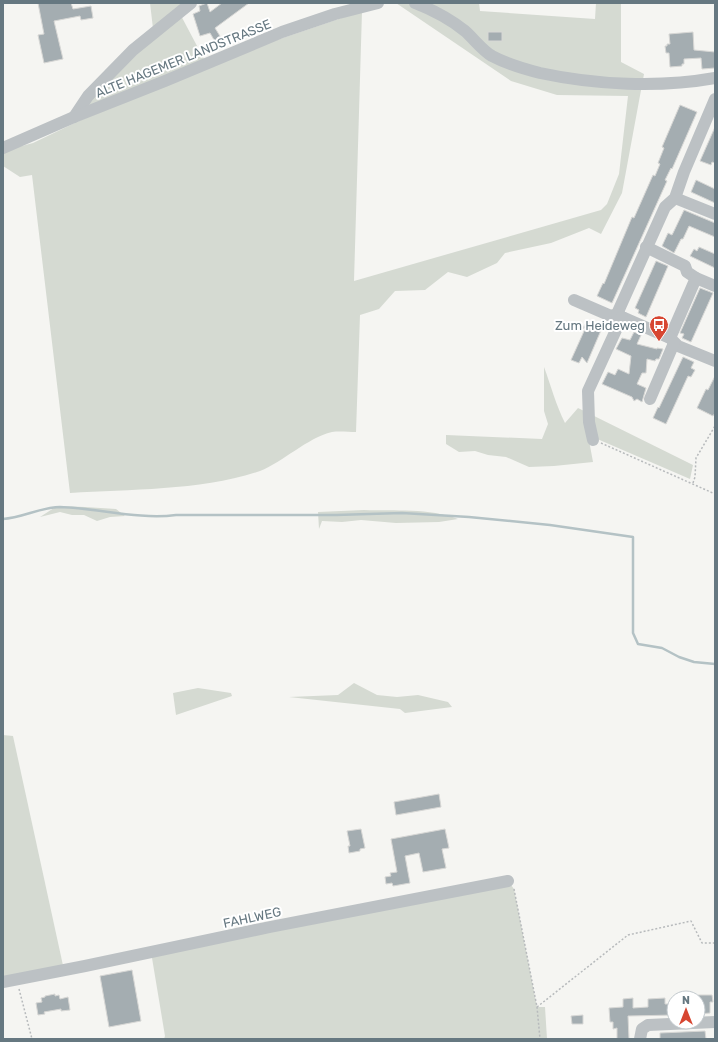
<svg xmlns="http://www.w3.org/2000/svg" width="718" height="1042" font-family="Rubik,sans-serif">
<style>
.green{fill:#d5dad2}
.lines{fill:none;stroke-linecap:round;stroke-linejoin:round}
.stream{stroke:#b4c2c5;stroke-width:2.5}
.building{fill:#a4adb1;stroke:#d7d7d5}
.path{stroke:#b7babc;stroke-width:1.5;stroke-dasharray:2 2;stroke-linecap:butt}
.minor{stroke:#bcc1c4;stroke-width:12}
.labels{text-anchor:middle;stroke-width:4;stroke-linejoin:round;paint-order:stroke}
.street-label{font-size:13px;fill:#667881;stroke:#fff}
.poi-label{font-size:13px;fill:#667881;stroke:#fff;text-anchor:end}
</style>
<rect width="100%" height="100%" fill="#f5f5f2"/>
<g class="green">
<polygon points="150,3 185,3 178,10 205,61 88,109 86,104 154,37"/>
<path d="M396,3H479L480,11L595,19L596,3H621V62L644,74L622,193L601,234L589,228L551,243L505,253L497,263L467,277L448,272L425,290L395,291L379,309L360,315L356,432C349,432 339,431 332,432C307,438 283,462 260,471C202,491 131,489 70,493L32,175L20,177L3,166V151L33,143L81,120L274,41L362,11L354,281L601,210L607,204L619,174L628,96L557,95L511,81Z"/>
<path d="M544,367C551,386 556,405 565,423L578,408L693,465L690,479L588,435L593,462L554,466L529,467L506,457L488,455L475,451L459,452L446,444V435L542,439L548,424L544,411Z"/>
<polygon points="57,506 85,507 116,509 125,516 110,517 97,521 84,515 72,515 60,512 40,517"/>
<path d="M364,510C395,511 429,508 458,519L439,522L396,523L361,520L342,522L322,521L319,529L318,512Z"/>
<polygon points="354,683 377,695 397,697 418,695 448,702 452,707 405,713 400,709 289,697 338,695"/>
<polygon points="198,688 231,693 232,696 176,715 173,693"/>
<polygon points="3,735 13,736 64,970 3,981"/>
<polygon points="508,881 514,889 537,1007 545,1007 547,1039 164,1039 165,1036 151,952"/>
</g>
<g class="lines">
<path class="stream" d="M3,519C22,518 41,507 60,507C97,508 139,520 176,515H336L402,513L469,517L550,525L633,537V633L638,644L662,648L679,657L694,662L715,664"/>
</g>
<g class="building">
<polygon points="38,3 71,3 73,9 91,6 93,18 81,20 80,16 54,21 63,59 44,63 38,35 44,34"/>
<polygon points="207,3 210,12 222,3 249,3 215,28 223,41 217,45 210,33 200,36 193,14 200,11 199,6"/>
<rect x="488" y="32" width="14" height="9"/>
<polygon points="693,32 694,50 715,52 715,68 702,69 701,58 684,59 684,64 682,64 682,66 670,67 669,53 666,53 665,46 667,46 667,44 670,44 669,34"/>
<polygon points="680,105 697,112 672,169 671,168 665,180 667,181 612,303 597,296 603,283 604,284 632,217 634,218 653,175 655,176 660,164 658,163 664,148 662,147"/>
<polygon points="715,127 715,163 712,162 711,165 700,161"/>
<polygon points="696,180 715,189 715,203 691,192"/>
<polygon points="684,210 715,223 715,237 689,226 683,239 681,239 674,253 662,246 668,233 672,235 674,231"/>
<polygon points="699,247 715,254 715,268 690,256 694,249 697,251"/>
<polygon points="656,261 668,266 646,317 638,313 639,310 635,308"/>
<polygon points="700,288 713,293 691,342 682,338 684,334 680,333"/>
<polygon points="589,323 602,328 587,363 582,357 579,363 571,360 585,329 583,328 585,324"/>
<polygon points="634,332 641,335 637,344 657,349 657,348 663,349 659,359 656,359 655,361 647,359 646,373 642,373 637,384 646,388 642,402 637,399 634,401 632,397 602,384 608,372 615,375 618,369 629,374 631,356 616,349 622,338 630,340"/>
<polygon points="683,357 694,362 691,368 695,370 691,377 688,376 666,424 653,418 658,407 659,408"/>
<polygon points="715,376 715,413 713,416 697,408 706,389 708,390"/>
<polygon points="439,794 441,807 396,815 394,802"/>
<polygon points="361,829 365,848 360,849 360,851 349,853 348,846 350,846 347,831"/>
<polygon points="445,829 449,848 442,849 446,868 423,872 419,853 405,856 410,883 393,886 392,883 386,884 385,877 391,876 390,873 397,872 391,839"/>
<polygon points="132,970 141,1021 109,1027 100,976"/>
<polygon points="55,994 55,996 59,995 60,999 68,997 70,1010 61,1011 61,1009 44,1012 45,1014 38,1015 36,1003 42,1002 41,998 45,997 45,996"/>
<polygon points="698,995 712,995 713,1002 710,1002 710,1013 698,1014"/>
<polygon points="633,998 633,1008 648,1007 648,999 665,998 665,1004 674,1004 674,1015 628,1016 629,1039 617,1039 617,1028 613,1029 613,1022 610,1022 609,1008 623,1007 623,999"/>
<polygon points="583,1015 583,1024 572,1024 571,1016"/>
<polygon points="705,1031 706,1039 660,1039 660,1033"/>
</g>
<g class="lines">
<g class="path">
<polyline points="601,443 715,494"/>
<polyline points="693,483 695,477 696,458 715,426"/>
<polyline points="514,889 537,1007 540,1039"/>
<polyline points="19,989 32,1039"/>
<polyline points="537,1007 628,935 691,921 702,943 715,943"/>
</g>
<g class="minor">
<path d="M415,3C433,10 450,19 465,31C474,39 482,50 492,56C507,64 524,69 540,73C596,85 659,88 715,78"/>
<polyline points="74,117 88,96 133,50 191,3"/>
<polyline points="3,148 74,117 165,81 282,32 335,14 378,3"/>
<polyline points="675,198 715,214"/>
<polyline points="646,247 685,266 687,272 696,278 670,338"/>
<polyline points="696,278 715,286"/>
<polyline points="574,300 611,316 617,314 665,207 675,198 684,172 715,99"/>
<polyline points="617,314 622,317 670,338 678,346 715,361"/>
<polyline points="650,399 674,343"/>
<polyline points="593,440 589,422 588,391 622,317"/>
<polyline points="3,982 85,966 270,927 508,881"/>
<polyline points="640,1039 642,1029 648,1025 715,1022"/>
</g>
</g>
<defs>
<symbol id="bus-pin" viewBox="-11 -11 22 30"><path d="M0 17L-7.5 6A9.5 9.5 0 1 1 7.5 6Z" fill="#d74631" stroke="#fff"/><path d="M-5-6H5V4H4V6H2V4H-2V6H-4V4H-5ZM-3.5-4V0h7V-4ZM-3.5 1.2v1.5H-2V1.2ZM2 1.2v1.5H3.5V1.2Z" fill="#fff"/></symbol>
</defs>
<g fill-rule="evenodd">
<use href="#bus-pin" x="648" y="314" width="22" height="30"/>
</g>
<g class="labels">
<g class="street-label">
<text transform="translate(183 58) rotate(-22)" y="5">ALTE HAGEMER LANDSTRASSE</text>
<text transform="translate(252 917) rotate(-12)" y="5">FAHLWEG</text>
</g>
<g class="poi-label">
<text x="645" y="330">Zum Heideweg</text>
</g>
</g>
<rect width="718" height="1042" fill="none" stroke="#667881" stroke-width="8"/>
<g transform="translate(686 1010)"><circle r="19" fill="#ffffff" stroke="#c2c9cd"/>
<path d="M0-3L7 15L0 10L-7 15Z" fill="#d74631"/>
<text y="-6" font-size="11" font-weight="bold" text-anchor="middle" fill="#667881">N</text>
</g>
</svg>
